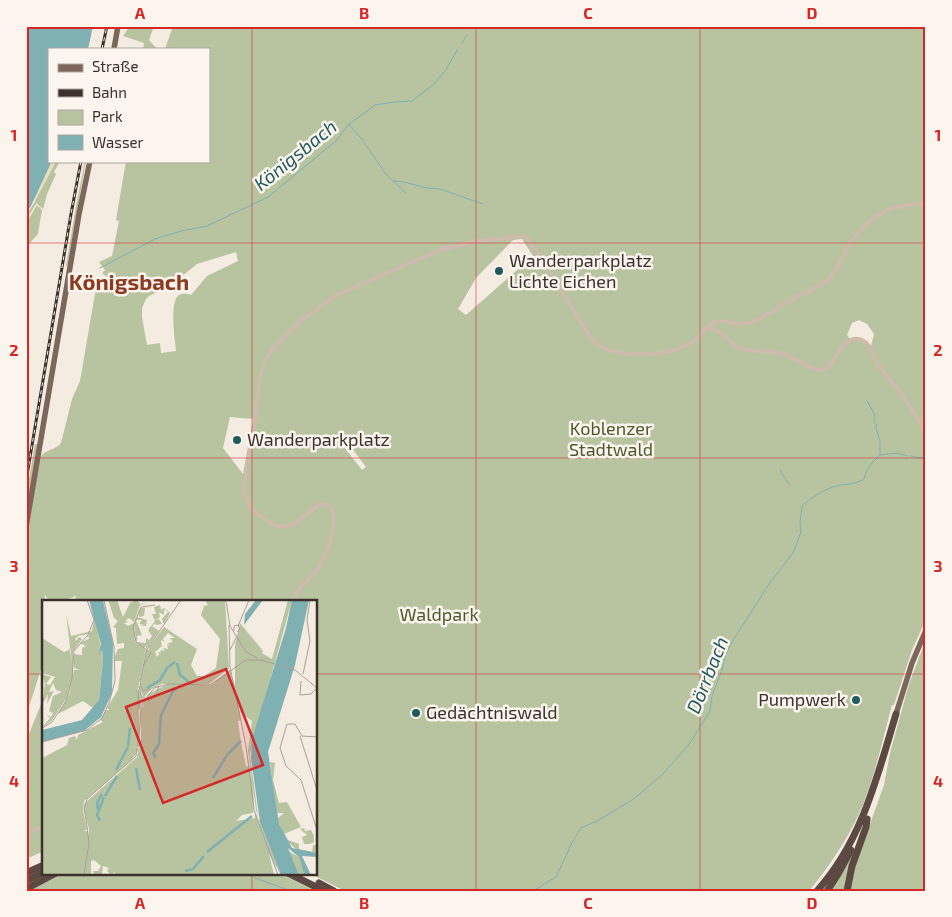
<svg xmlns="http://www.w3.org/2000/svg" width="952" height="917" font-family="'Exo 2',sans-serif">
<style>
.green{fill:#b8c4a0;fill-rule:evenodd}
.sand{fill:#efdcb8}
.water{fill:#7fb0b2}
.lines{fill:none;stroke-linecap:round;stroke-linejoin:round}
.stream{stroke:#7fb0b2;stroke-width:1}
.street{stroke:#cdbbac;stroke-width:4}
.primary{stroke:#7d675c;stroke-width:5.5}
.highway{stroke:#5c4a42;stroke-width:7}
.rail-casing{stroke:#3b302b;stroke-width:3}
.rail{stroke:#fbf5ee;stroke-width:1;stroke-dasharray:4;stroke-linecap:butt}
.grid{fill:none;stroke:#d62828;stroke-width:1;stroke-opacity:0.55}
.poi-dot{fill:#1f5a5e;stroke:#fbf5ee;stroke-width:2}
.labels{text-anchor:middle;stroke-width:5;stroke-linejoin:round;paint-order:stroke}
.poi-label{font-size:18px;fill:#3b302b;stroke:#fbf5ee;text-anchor:start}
.park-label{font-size:18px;fill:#4a5a2e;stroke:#fbf5ee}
.water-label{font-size:19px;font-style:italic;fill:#1f5a5e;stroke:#fbf5ee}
.district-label{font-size:22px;font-weight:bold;fill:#8c3b22;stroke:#fbf5ee}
.inset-river{fill:none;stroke:#7fb0b2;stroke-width:2.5}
.inset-road{fill:none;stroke:#aaa098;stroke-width:1}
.view{fill:#d62828;fill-opacity:0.15;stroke:#d62828;stroke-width:2.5}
.inset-edge{fill:none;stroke:#3b302b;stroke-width:2.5}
.neatline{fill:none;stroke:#d62828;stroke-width:2}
.grid-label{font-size:16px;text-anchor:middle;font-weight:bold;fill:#d62828}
</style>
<rect width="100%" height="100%" fill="#f4ebe1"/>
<g class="green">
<polygon points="130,26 154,26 149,40 157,49 143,49 144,43 123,36"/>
<path d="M175,26H926V619L912,650L894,705H892C882,742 874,781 858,816C845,843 828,868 809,891H345L309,873H316V601H75L76,596L63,601H49L45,595L41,622L44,625V660L26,716V537L40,458C46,448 55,451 61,443L72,399L80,381L96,288L101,289L107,277L102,273L105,270L99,262L112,256L119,221L116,220L126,161H209V49H165L172,29ZM522,239L533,256L466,315L458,309L476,278L513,240ZM236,252L238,261L207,276L191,295C187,294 183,293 179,295C169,302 175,340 176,351L161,353L160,343L147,345L142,317V308L146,299L149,296L162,290L176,281L197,264ZM859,320L867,324L874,334L871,346L862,338L850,339L847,335L852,323ZM230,417L253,419L243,474L223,448ZM345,439L366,467L362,470L341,443Z"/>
<polygon points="56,161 60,161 54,172 56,174 47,194 43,209 36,203 36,204 26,220 26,216 34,203 35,203 35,201"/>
<polygon points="85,161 86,161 67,267 66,266 76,206"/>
<polygon points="37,205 42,210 38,234 26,247 26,223"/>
<polygon points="35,444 38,444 26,516 26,496"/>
<polygon points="926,639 926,891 850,891 856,863 884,785 890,753 909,684"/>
<polygon points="44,697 44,851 26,859 26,741"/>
<polygon points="853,853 845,891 829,891"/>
<polygon points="62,873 279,873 315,891 30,891"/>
</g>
<polygon class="sand" points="52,161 56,161 35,201 33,202"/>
<polygon class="water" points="26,26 93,26 88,49 49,49 49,161 52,161 31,206 26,213"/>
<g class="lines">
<g class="stream">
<polyline points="462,43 467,35"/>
<polyline points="349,125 361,138 385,173 406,193"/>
<polyline points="394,181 404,182 427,188 440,189 483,204"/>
<polyline points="100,268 155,239 181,231 207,226 268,197 337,140 348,125 375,105 395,102 412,101 434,84 445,71 458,49"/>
<polyline points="880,455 897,453 908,456"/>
<polyline points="911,456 926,459"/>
<polyline points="780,470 790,486"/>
<polyline points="255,878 291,891"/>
<path d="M533,891L556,877L573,841L581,828L597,821L635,798L664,773L690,743L710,711L712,696L722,670L726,654L732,642L769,584L793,553L801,532L800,522L802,506C810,499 820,492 830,488C841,483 854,486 864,479C866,468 872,463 880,455V441L876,427L877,425L874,422L875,415L867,401"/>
</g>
<g class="street">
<path d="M708,327C713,329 718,330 722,334C728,338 732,345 739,348C752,354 768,348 784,354C793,357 814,371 822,370C835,368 842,332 862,340C872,344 872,357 878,365C886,376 897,386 904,398C912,409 917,419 926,429"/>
<path d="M292,601C298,586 310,579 319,567C326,556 348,502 320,504L294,524L288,526L281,527L274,525L259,515L251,508L247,501L244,490V483L254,430L260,376L265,360L274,348L301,321L325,303L339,294L440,250L477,241L525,236L535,249L585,329C590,337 596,343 604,348C623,357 655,355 675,350C680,348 687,345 692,342C700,337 706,325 715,322C726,319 738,326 749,323C764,319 778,307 792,299C803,293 815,289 825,282C835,275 839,264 844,254C864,219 884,204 926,204"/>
<polyline points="26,834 44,826"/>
</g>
<g class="primary">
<polyline points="114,49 118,26"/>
<polyline points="26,527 79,214 90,161"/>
<polyline points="896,714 912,663 926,630"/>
</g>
<g class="highway">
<polyline points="26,873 44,865"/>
<polyline points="288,873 324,891"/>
<polyline points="26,881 44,872"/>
<polyline points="319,883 334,891"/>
<polyline points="26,889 56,873"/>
<path d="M817,891C862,841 877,777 896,714"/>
<polyline points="827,891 838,874 851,850"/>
<polyline points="847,891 852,866 866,827 867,819"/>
</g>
<defs>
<g id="rail">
<polyline points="102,49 107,26"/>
<polyline points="26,481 71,214 81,161"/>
</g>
</defs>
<use href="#rail" class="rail-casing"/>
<use href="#rail" class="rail"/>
</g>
<path class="grid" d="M252,26V601M476,26V891M700,26V891M26,243H926M26,458H926M26,674H44M316,674H926M252,873V891"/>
<g class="poi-dot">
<circle cx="499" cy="271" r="5"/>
<circle cx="237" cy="440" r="5"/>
<circle cx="856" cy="700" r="5"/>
<circle cx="416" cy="713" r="5"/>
</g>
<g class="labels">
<g class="poi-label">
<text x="509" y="267">Wanderparkplatz<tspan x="509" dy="21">Lichte Eichen</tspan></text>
<text x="247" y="446">Wanderparkplatz</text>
<text x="846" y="706" text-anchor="end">Pumpwerk</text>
<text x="426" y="719">Gedächtniswald</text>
</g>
<g class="park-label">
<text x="611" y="435">Koblenzer<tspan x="611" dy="21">Stadtwald</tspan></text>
<text x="439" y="621">Waldpark</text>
</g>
<g class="water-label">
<text transform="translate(295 155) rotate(-39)" y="7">Königsbach</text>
<text transform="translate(707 675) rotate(-68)" y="7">Dörrbach</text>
</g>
<g class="district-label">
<text x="129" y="290">Königsbach</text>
</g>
</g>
<g transform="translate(42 600)">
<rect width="275" height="275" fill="#f4ebe1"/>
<path d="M46,0L54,21L61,60L57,100L51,108L41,101L16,114L27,95L32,70H38L32,68V54L40,55V48L44,46L37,43L47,39L46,34L36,36L33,39L34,41L37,37L40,39L31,52V75L26,96L10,120L0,128L8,118L4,114L9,117L11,113L7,111L11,96L20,92L14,90L11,83L7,92L12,91L5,104L6,94L0,105L3,84L0,74L9,77L4,84L8,85L13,77L0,73V38L22,52L27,50V46L30,63L24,14L29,36L50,31L52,18ZM66,0H75L81,17L88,3L95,0L98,4L106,3L98,5L92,22L87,18L83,21L87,22L82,23L86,26L92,23L93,42L104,50L96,89L101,98L97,110L98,142L97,147H93L97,149L89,161L42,201L41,210L45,229L42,231H46L47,239V229L42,209L43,203L95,157L99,138V110L103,100L107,101L110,100L103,99L106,94L126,84L169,85L188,70L193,87V45L198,23L219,49L199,22L221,51L220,53L230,59L246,0H250L208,154L216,217L239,275L227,254L232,275H73V272L69,275L65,271L67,268L61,266L60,275H52L51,271H56L59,266L52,260L49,261V275H42L44,265L42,275H0V158L25,145L27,138L33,136L35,140L36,135L61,122L58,120L64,110H68L65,108L76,90L80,61H72L73,56L76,49L82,48V43L75,44L74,28L71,27L76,21L72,18ZM193,87L199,113L210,121L206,151L214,210L222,239L213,211V218L194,221L200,215L211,213L212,204L211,187L203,140L207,167L204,166L199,143L196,121L199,120ZM163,0H183L187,68L167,84H120L109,89L102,98L97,88L104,53L105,50L108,53L106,48L122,27L155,49L149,65L155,76H162L174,68L178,39L159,15L162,6L166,5ZM126,33L133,38H128L131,42L126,43L128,46L125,44L126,49L121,48L123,51L118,50L119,53L116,52L117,55L115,57L113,52L120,46L119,40L123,42L121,39ZM118,5L119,10L122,8L128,13L122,24L120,19L126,12L122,9V15L117,12L118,17L113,20L117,19L120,24L113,25L114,23L110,26L117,31L104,49V46L102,48L97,45L94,41L92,23L98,9L100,8L112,7L103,8L102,16L97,17V14L95,17L105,20L104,26H98L103,25L97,24L100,20H94L100,35L95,36V42L104,43V38L107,40L110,36L106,30L113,21L110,14H114L112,7ZM228,162L233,163L231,180L237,203L245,202L259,227L242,234L246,240L257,244V249L270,252L271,245H275V253L256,251L244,240L235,219L242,213H234ZM262,228L263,231L269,230L272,236V242L268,244H262L260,237L265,235L258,229ZM246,251L257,257L262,275H257Z" fill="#b8c4a0" fill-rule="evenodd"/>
<path d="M47,0H61L71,43L70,93L59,117L42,131L0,142V130L40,120L57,100L61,60L60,50L57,56L59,44ZM214,0H221L202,25L203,14ZM250,0H267L253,65L226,152L237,224L250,248L275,253V257L260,256L269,275H262L257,257L246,248L257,275H239L218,222L209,158L210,139L244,28Z" fill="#7fb0b2"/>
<path class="inset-river" d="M135,63L138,75L147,82M244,65L261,0M243,69L221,155L231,226L252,275M105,88L118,80L125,68L133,62M0,135H15L46,121L63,96L66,59L54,0M86,146L88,128M114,158L111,153L117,144L119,115L131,91L138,86M94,168L98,190M74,170L86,147M171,178L185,155L199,141M63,196L75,176M56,210L55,203L60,194M58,221L55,215L62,197M165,252L210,216M143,271L151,269L162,256"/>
<path class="inset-road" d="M184,0L188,26L204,52L215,58M187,25L188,67L204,146L212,210L236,275M196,26L207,0M192,31V26L196,25L198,29L195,32M45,37L52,20L45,0M188,50L195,36M101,66L109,53L94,42L91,27L99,7L113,5M261,74L268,41L265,20L268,0M259,81L258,95L269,94L275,88M98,82L105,49L139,0M98,83L101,91L109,89M97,86L99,96L107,101L113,97L117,86M96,90L97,109M98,126L99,106L112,88L127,84L168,85L204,60H219L253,70L275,88M0,128L10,122L24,101L30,79L32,51L45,36M258,136L275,190M0,142L45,130L60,118L67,103L73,81L72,47L62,0M44,219L42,208L45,199L94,156L98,126M274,227L259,180L244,166L238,148L245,124H253L260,136L275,137M42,275L47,243L44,218"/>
<path class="view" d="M184,69L221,165L121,203L84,107Z"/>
<rect width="275" height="275" class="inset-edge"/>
</g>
<rect width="952" height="917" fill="none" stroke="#fbf5ee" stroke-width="55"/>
<rect x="48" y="48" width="162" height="115" fill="#fbf5ee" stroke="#aea6a0"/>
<rect x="58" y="64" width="25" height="8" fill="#7d675c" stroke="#aea6a0"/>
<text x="92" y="72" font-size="15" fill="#3b302b">Straße</text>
<rect x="58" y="89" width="25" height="8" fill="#3b302b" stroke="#aea6a0"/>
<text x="92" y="98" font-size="15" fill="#3b302b">Bahn</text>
<rect x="58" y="110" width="25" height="15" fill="#b8c4a0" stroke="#aea6a0"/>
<text x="92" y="122" font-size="15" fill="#3b302b">Park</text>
<rect x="58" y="135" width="25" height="15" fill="#7fb0b2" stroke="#aea6a0"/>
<text x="92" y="148" font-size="15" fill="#3b302b">Wasser</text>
<rect x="28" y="28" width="896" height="862" class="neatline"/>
<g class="grid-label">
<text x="140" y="19">A</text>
<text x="364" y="19">B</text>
<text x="588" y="19">C</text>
<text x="812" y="19">D</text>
<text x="14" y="141">1</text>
<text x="938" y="141">1</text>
<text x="14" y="356">2</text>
<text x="938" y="356">2</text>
<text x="14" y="572">3</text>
<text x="938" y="572">3</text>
<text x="14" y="787">4</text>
<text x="938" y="787">4</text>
<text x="140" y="909">A</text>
<text x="364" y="909">B</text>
<text x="588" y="909">C</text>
<text x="812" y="909">D</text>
</g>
</svg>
